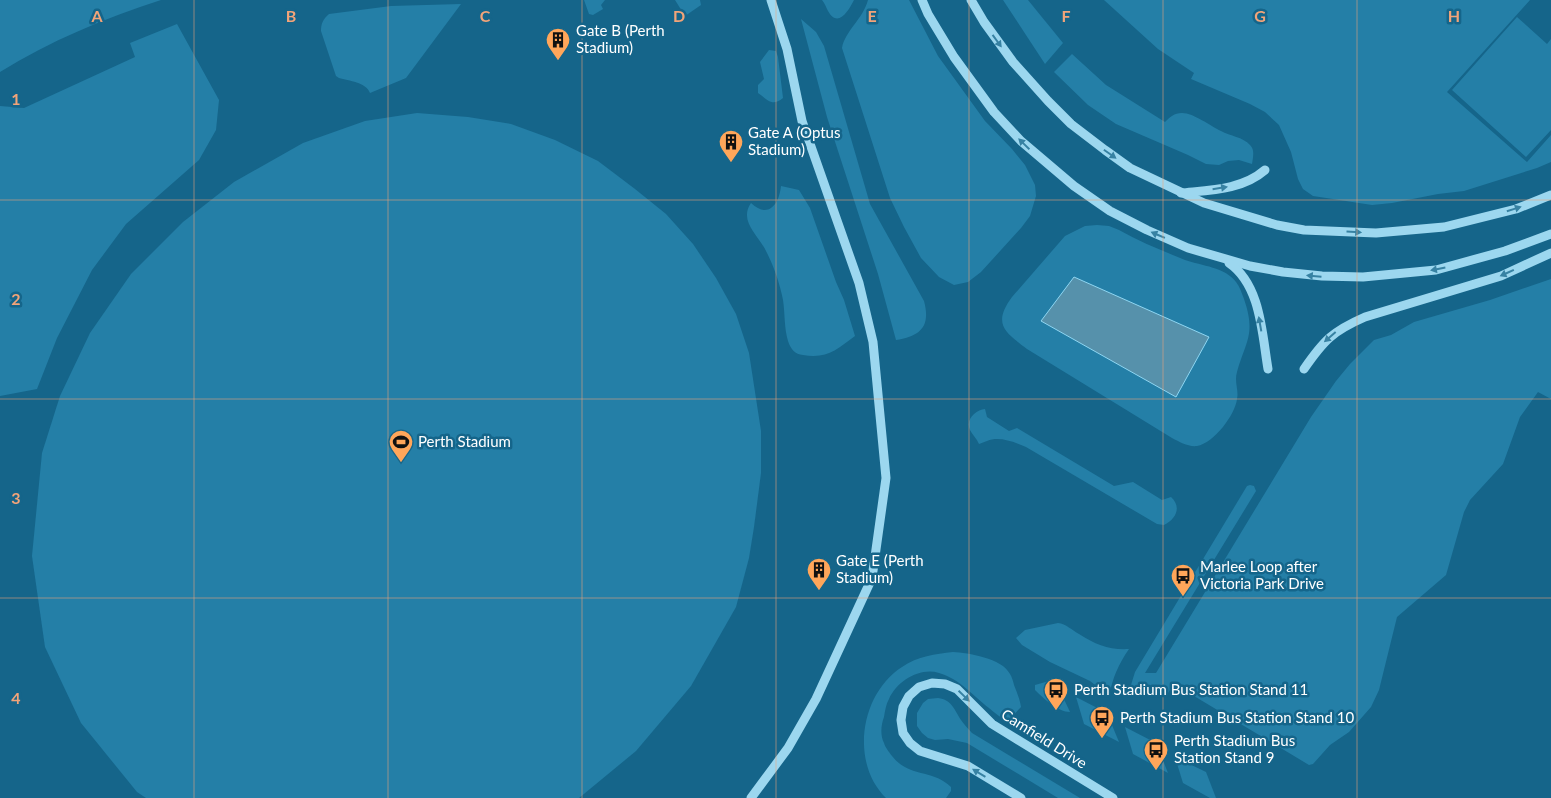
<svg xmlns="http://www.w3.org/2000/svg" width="1551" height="798" font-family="Lato,sans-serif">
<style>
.green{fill:#247fa7}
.water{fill:#5691ab;stroke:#8ed6f2}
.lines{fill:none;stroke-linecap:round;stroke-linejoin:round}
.minor{stroke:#9cd7ef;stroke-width:9}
.oneway{fill:#3782a3}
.grid{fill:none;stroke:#f2a479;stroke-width:1;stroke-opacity:0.55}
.labels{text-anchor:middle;stroke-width:5;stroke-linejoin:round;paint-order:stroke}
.poi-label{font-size:15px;fill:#fff;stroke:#15658a;text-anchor:start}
.street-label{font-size:15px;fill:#fff;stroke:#15658a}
.grid-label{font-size:16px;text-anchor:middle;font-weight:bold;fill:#f2a479;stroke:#15658a;stroke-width:5;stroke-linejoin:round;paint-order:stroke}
</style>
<rect width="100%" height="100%" fill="#15658a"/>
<g class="green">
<path d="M0,0H161C105,18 50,41 0,72Z"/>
<polygon points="584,0 605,0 601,5 603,9 593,15 589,14"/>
<polygon points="675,0 700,0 701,5 685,16"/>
<path d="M822,0H854C849,10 838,29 828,11C826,7 825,4 822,0Z"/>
<path d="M868,0H909L938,56L985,121L1012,149L1025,165L1035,185L1036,196L1030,216L1021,228L981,272L968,282L954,285L939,277L921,258L904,227L890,198L842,48C845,31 863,19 868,0Z"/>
<polygon points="1003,0 1028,0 1063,43 1045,64"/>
<polygon points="1104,0 1530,0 1447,92 1527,162 1551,135 1551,162 1537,168 1464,191 1438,194 1392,203 1372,205 1313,196 1303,189 1298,179 1291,152 1279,125 1265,112 1250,104 1191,79 1194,73 1158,49"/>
<path d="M461,4L406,78L370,93C366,82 349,81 339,78L336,76L321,31C321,24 323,19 329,14L391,6Z"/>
<polygon points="1517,17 1547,44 1551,39 1551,130 1526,157 1452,90"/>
<path d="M801,19L816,32L824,46L870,204L924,301C931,327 920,336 896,340L878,274L827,117Z"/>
<polygon points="177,24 219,100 216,130 199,160 126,224 92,270 57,338 37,389 0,396 0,106 24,108 135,57 130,43"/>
<path d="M769,50L776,51L778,57L783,98C772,107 768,100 758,93V85L764,79L760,62Z"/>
<path d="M1072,54L1106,85L1165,122C1170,117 1174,113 1182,113C1194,113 1210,126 1221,131C1230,136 1243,137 1250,145C1255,150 1253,157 1252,164L1239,160L1228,161L1219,165L1206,164L1188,155L1116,124L1088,105L1054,72Z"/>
<polygon points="417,113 468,117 511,124 555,140 598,161 635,189 666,214 693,244 716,278 736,314 749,353 761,431 761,473 754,527 749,558 736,607 691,686 636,751 579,798 146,798 137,792 81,723 45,647 32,556 42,453 60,396 90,333 131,274 183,222 234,182 303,143 365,121"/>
<path d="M781,186L799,190L810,208L836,282L844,300L855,336C836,350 827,359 803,355C795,354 791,350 788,341C784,328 785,313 783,300C780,284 774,267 767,253C760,236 738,222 751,203C768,219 779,205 781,186Z"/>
<path d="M1097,225L1109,226L1119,230C1140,242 1163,251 1185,260C1202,266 1225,267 1236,282C1240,287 1242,294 1244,299C1256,334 1246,341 1237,372C1234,382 1239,390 1237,399C1235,415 1214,443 1197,446C1188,447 1180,442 1172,438L1027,349C1005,332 992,324 1012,297L1065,236L1085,226Z"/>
<path d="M1551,279V399L1538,392L1520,417L1503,464L1470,500L1464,512L1446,575L1397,617L1379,690L1371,707L1349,732L1330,745L1313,764L1309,765L1174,684L1168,693C1155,693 1139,697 1131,685L1135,672L1247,486L1250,485L1254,486L1256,491L1145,673H1156L1311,417L1336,381L1350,364L1374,340L1391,335L1414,322L1490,300Z"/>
<path d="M985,409L987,417L1009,431L1017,428L1114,486L1133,482L1162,500L1171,497C1182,507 1176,519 1164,525L1157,524L1026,447C1014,442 999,436 987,441C984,442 982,443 979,444C977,439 972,434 970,430C965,419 976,410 985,409Z"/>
<path d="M1058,623C1066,624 1072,630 1079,634C1096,645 1109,650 1129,649C1118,665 1113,677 1109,696L1090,681L1050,662L1022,645L1016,638L1025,630Z"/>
<path d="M953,652C968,653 1002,658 1010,674C1012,677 1013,681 1014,685C1017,693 1020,699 1021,707L1007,722C1001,717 994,713 989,708C973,696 960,679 939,673C920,667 897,681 889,699C886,704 885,711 884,717C881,725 880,735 884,743C885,747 889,752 892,756C909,778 933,769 951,787V791L946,798H886C850,763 860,694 902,667C918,656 935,654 953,652Z"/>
<path d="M1049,681L1056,682L1070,712C1058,712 1043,698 1035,690V685Z"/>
<polygon points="1076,697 1107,713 1119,742 1084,724"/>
<path d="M938,698C952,700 954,709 961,720C964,724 968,729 972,733L1080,798H1058L967,743L948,739L935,740L928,738L922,733L917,726V713L923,703L928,699Z"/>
<polygon points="1125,727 1156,743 1168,773 1133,754"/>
<polygon points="1175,757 1206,772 1216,798 1210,798 1183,783"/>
</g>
<polygon class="water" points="1074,277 1209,337 1176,397 1041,321"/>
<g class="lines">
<g class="minor">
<polyline points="922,0 928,14 954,57 994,112 1021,141 1074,186 1110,211 1147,230 1188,248 1250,266 1283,272 1322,276 1363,277 1436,270 1505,251 1551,234"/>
<polyline points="971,0 984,22 1013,62 1048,101 1071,124 1105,150 1130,168 1204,203 1277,225 1304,230 1376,233 1444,227 1516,209 1551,195"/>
<path d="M1181,193C1210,190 1242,190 1265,170"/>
<path d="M1229,263C1261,285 1262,334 1268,369"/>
<path d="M1304,369C1324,340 1333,331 1365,317L1501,276L1551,253"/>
<polyline points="751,798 788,748 816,699 872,578 886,478 873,342 859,283 802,121 787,49 771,0"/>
<polyline points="1021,798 968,766 920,751 910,743 903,733 901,720 903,707 909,696 919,687 932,683 945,684 957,689 992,724 1113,798"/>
</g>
</g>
<defs><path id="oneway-solid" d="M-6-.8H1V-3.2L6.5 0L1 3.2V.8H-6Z" transform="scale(1.25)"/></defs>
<g class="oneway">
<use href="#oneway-solid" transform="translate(997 41) rotate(54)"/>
<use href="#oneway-solid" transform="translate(1024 144) rotate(-136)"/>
<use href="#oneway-solid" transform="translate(1110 154) rotate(35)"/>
<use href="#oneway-solid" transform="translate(1220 188) rotate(-9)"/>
<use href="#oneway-solid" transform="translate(1514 209) rotate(-17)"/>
<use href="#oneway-solid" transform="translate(1354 232) rotate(3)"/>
<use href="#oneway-solid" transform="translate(1158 235) rotate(-157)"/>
<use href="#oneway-solid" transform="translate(1438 269) rotate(169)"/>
<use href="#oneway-solid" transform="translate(1507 273) rotate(156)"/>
<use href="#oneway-solid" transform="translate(1314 276) rotate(-175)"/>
<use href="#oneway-solid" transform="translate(1260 324) rotate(-100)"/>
<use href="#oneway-solid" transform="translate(1330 337) rotate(139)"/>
<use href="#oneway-solid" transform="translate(964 696) rotate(44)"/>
<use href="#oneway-solid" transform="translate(979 773) rotate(-149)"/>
</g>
<path class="grid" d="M194,0V798M388,0V798M582,0V798M776,0V798M969,0V798M1163,0V798M1357,0V798M0,200H1551M0,399H1551M0,598H1551"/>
<defs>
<symbol id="building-pin" viewBox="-11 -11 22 30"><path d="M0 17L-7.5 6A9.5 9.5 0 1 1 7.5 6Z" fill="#ffa65a" stroke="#15658a"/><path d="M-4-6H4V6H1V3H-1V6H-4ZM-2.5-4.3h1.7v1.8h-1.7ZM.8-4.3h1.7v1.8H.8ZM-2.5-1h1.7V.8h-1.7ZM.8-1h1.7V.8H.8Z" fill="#111"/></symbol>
<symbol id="stadium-pin" viewBox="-11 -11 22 30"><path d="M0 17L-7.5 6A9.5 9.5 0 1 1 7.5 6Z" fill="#ffa65a" stroke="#15658a"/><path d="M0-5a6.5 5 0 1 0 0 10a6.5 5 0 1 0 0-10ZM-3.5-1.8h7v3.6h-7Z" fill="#111"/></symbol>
<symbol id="bus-pin" viewBox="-11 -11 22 30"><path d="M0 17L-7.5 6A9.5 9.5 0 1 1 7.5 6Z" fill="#ffa65a" stroke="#15658a"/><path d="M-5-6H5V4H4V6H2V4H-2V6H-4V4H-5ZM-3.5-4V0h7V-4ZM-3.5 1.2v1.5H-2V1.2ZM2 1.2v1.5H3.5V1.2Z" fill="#111"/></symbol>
</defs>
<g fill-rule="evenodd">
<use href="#building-pin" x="544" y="26" width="28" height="38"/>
<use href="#building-pin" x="717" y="128" width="28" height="38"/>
<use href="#stadium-pin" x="387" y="428" width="28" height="38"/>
<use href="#building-pin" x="805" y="556" width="28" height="38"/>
<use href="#bus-pin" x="1169" y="562" width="28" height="38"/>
<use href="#bus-pin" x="1042" y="676" width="28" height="38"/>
<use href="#bus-pin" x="1088" y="704" width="28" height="38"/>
<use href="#bus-pin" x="1142" y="736" width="28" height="38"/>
</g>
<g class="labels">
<g class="poi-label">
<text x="576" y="36">Gate B (Perth<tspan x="576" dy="17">Stadium)</tspan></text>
<text x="748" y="138">Gate A (Optus<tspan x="748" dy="17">Stadium)</tspan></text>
<text x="418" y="447">Perth Stadium</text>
<text x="836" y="566">Gate E (Perth<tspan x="836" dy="17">Stadium)</tspan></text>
<text x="1200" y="572">Marlee Loop after<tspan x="1200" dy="17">Victoria Park Drive</tspan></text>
<text x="1074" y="695">Perth Stadium Bus Station Stand 11</text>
<text x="1120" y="723">Perth Stadium Bus Station Stand 10</text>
<text x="1174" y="746">Perth Stadium Bus<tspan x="1174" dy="17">Station Stand 9</tspan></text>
</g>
<g class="street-label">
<text transform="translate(1044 739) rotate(32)" y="5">Camfield Drive</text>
</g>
</g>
<g class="grid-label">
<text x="97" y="22">A</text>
<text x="291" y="22">B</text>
<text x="485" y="22">C</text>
<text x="679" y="22">D</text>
<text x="872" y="22">E</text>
<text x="1066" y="22">F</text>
<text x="1260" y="22">G</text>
<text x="1454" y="22">H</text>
<text x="16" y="105">1</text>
<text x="16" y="305">2</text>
<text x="16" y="504">3</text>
<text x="16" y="704">4</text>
</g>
</svg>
